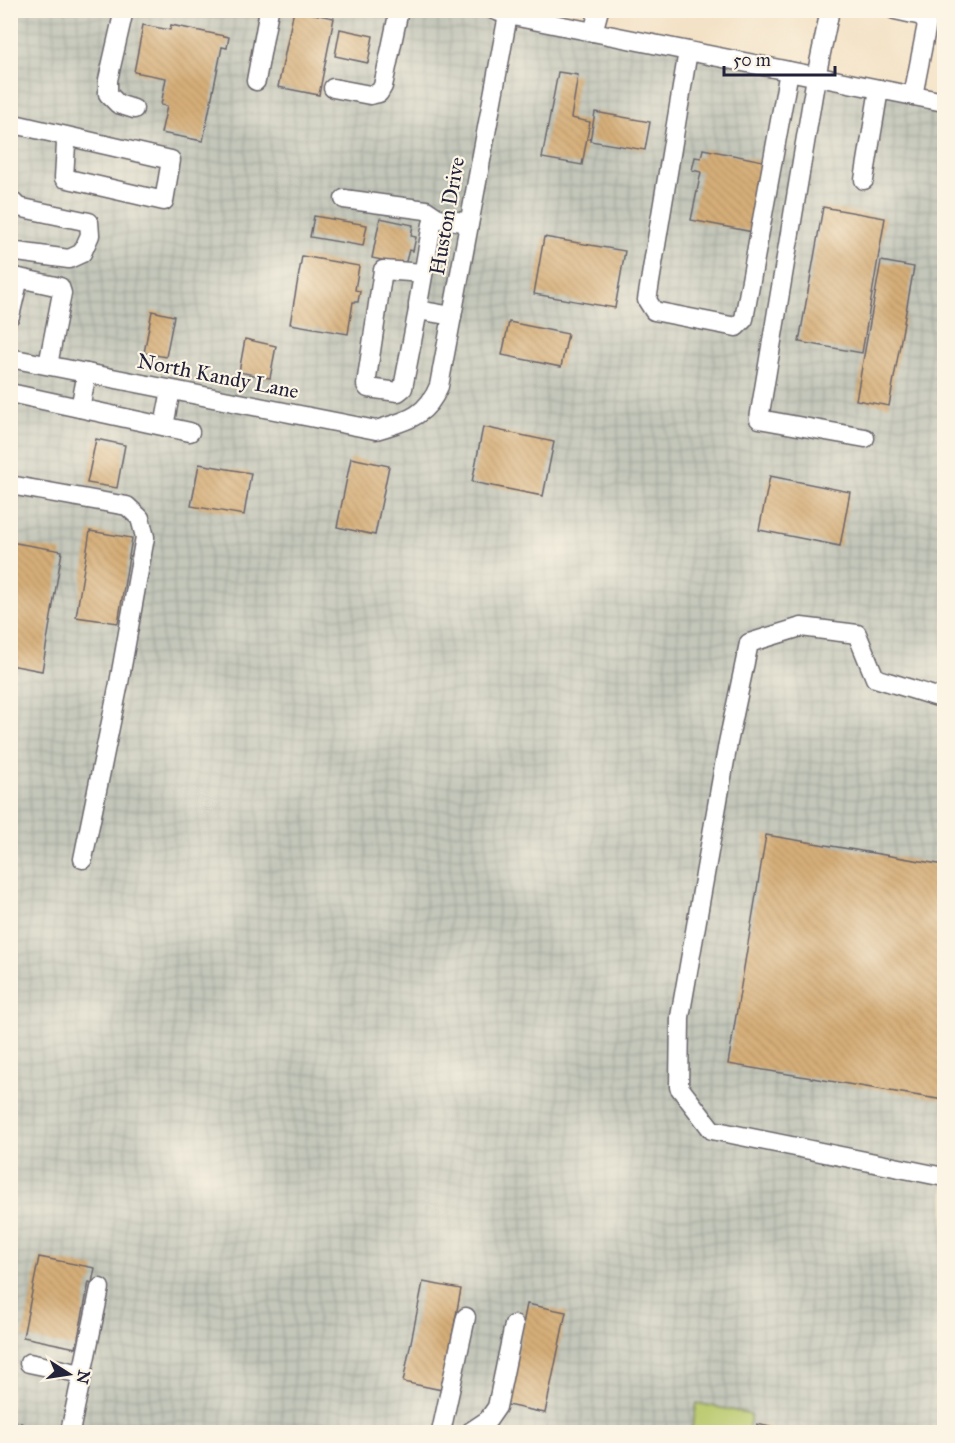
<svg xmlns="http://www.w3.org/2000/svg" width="955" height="1443" font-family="'IM FELL Great Primer',serif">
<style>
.industrial{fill:url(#industrial-grid)}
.grass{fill:#b7c86b;stroke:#6c7553;stroke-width:1.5}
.building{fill:url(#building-back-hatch)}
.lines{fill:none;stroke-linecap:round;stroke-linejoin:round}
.minor-casing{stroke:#6b656b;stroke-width:21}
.minor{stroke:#fff;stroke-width:18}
.labels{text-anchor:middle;stroke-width:4.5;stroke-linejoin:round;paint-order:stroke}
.street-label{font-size:21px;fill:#22223b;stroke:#fcf5e5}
</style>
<defs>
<pattern id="industrial-grid" width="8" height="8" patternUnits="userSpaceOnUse" patternTransform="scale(1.5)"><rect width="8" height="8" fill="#c3c6b9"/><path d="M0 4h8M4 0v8" fill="none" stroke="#a7aaa0"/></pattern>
<pattern id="building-back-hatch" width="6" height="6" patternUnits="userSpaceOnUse" patternTransform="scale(1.5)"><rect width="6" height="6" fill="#d5ae78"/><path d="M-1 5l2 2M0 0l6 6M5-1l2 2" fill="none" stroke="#b79569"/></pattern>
</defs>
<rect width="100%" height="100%" fill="#fcf5e5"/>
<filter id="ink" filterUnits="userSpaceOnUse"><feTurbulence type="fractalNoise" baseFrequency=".0167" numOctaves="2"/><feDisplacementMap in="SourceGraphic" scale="12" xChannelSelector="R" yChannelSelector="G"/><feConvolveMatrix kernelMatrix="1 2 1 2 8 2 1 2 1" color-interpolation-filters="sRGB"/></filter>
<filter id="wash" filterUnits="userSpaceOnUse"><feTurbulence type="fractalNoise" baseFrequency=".008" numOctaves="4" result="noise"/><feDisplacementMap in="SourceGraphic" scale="24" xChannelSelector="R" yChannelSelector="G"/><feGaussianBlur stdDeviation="1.35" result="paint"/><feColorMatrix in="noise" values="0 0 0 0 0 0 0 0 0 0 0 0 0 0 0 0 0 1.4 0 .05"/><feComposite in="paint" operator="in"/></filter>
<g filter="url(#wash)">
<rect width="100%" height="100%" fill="#f3e1c4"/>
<polygon class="industrial" points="10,11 494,11 944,102 944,1432 11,1432"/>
<polygon class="grass" points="697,1403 751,1414 748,1432 691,1432"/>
<g id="blocks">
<g class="building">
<polygon points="294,10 334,18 319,95 278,87"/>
<polygon points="143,25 170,30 171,25 229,37 227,48 222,47 203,141 161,133 167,106 161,105 166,78 134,72"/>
<polygon points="340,29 373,36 368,63 335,56"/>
<polygon points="558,72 578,75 571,118 590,122 582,165 542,158"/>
<polygon points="595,112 650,122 645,150 590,141"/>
<polygon points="703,149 768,162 753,232 691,220 701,172 692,170 695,157 701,158"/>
<polygon points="823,207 885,218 862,353 799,342"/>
<polygon points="314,216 367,225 363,246 310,237"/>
<polygon points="380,218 413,225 411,236 416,237 413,251 409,250 405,265 372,258"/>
<polygon points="544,237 625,251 615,308 534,294"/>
<polygon points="302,256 359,266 355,290 360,291 358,302 353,302 348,334 290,324"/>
<polygon points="881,261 914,267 889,406 856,400"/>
<polygon points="152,311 174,316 166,357 144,353"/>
<polygon points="509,322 568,334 561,367 502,355"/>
<polygon points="245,339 276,346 270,378 239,372"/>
<polygon points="483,427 554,442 543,496 472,482"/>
<polygon points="96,439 125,445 117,488 87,483"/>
<polygon points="351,458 389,466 375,535 337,527"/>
<polygon points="199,464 251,473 244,515 191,506"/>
<polygon points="770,476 850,492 840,546 759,530"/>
<polygon points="90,531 132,538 118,623 76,617"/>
<polygon points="10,542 62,551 42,671 10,665"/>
<polygon points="766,835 944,865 944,1100 728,1064"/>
<polygon points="39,1257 95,1268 92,1283 89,1282 76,1348 23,1337"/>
<polygon points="423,1282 461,1289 442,1390 403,1382"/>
<polygon points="527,1304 566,1312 545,1413 507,1405"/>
<polygon points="757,1424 770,1427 769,1432 755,1432"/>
</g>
</g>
</g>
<g filter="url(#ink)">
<use href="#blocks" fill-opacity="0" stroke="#6b656b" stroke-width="1.5"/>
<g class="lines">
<defs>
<g id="minor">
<polyline points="124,10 108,80 108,94 118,104 134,109"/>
<polyline points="494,10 508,15 944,102"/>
<polyline points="830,10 816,77 759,419 865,438"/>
<polyline points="895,10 922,16 927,24 913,96"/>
<polyline points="593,32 599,10"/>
<polyline points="688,51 647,300 654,311 736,327 744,319 789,71"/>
<polyline points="256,81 269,10"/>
<polyline points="333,88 370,95 379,93 383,86 399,10"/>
<polyline points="10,123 171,160 164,201 64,178 66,144 64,136"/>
<polyline points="864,180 879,89"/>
<polyline points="10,199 18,207 89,222 90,235 82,253 69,259 10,251"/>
<polyline points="344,199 426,210 438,218"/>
<polyline points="10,276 60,287 62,293 48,365"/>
<polyline points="418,310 403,388 398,392 368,388 366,385 383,270 423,273"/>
<polyline points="10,316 19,278"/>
<polyline points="452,316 418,310 418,304 432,224 438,218 469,223"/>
<path d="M10,358L376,430C405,421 426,418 439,386L508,15"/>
<polyline points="10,393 190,432"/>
<polyline points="80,408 87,373"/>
<polyline points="164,426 171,390"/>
<polyline points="10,485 127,506 140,518 145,537 119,683 83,859"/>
<polyline points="944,699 875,678 857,634 801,627 749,643 728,743 680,1017 679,1087 712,1130 944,1177"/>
<polyline points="29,1363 82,1374"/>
<polyline points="10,1431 17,1432"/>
<polyline points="70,1432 100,1288"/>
<polyline points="441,1432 466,1317"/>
<polyline points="470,1432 488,1420 497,1407 514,1325"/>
</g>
</defs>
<use href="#minor" class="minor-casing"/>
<use href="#minor" class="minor"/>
</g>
</g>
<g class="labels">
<g class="street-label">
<text transform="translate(447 216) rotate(-80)" y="7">Huston Drive</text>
<text transform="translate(218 376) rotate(11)" y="7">North Kandy Lane</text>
</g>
</g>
<rect width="955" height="1443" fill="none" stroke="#fcf5e5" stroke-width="36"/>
<g transform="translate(69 1374) rotate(102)" stroke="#fcf5e5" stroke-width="4.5" paint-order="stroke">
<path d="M0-4.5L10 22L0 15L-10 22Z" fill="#22223b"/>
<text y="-9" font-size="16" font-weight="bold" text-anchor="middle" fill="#22223b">N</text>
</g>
<path d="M724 66v9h111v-9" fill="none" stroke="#22223b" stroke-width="3"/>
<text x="733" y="66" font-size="18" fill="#22223b" stroke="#fcf5e5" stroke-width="4.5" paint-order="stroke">50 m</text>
</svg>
